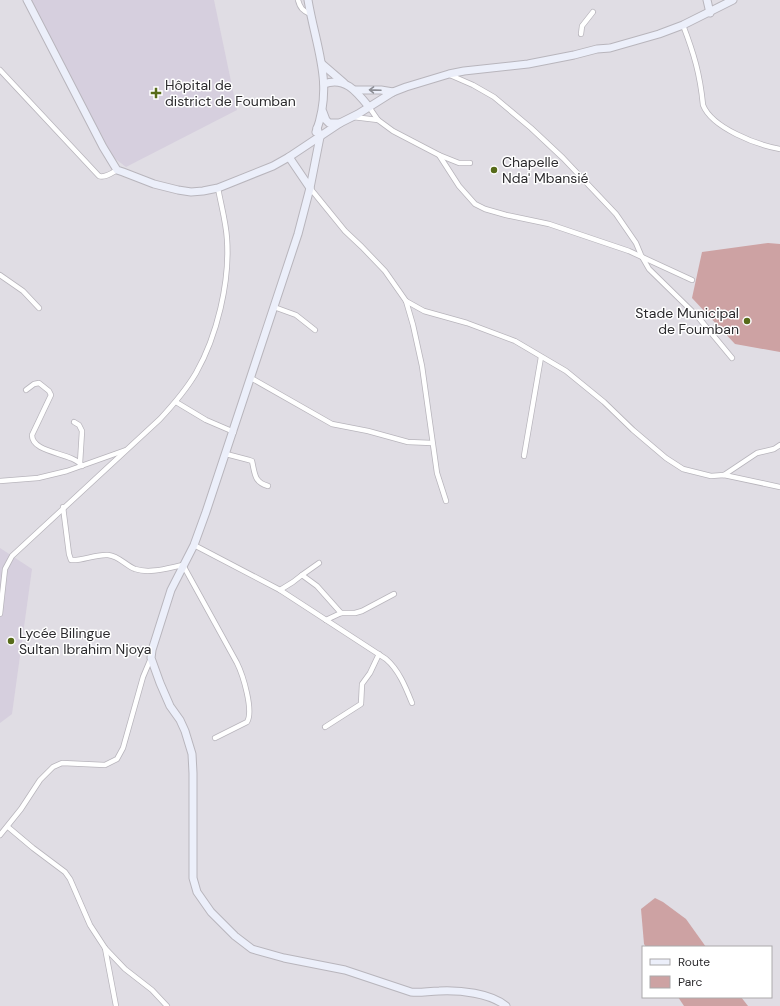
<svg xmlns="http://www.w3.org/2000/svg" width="780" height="1006" font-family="'DM Sans',sans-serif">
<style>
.built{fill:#d6cfde}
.green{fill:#cda2a3}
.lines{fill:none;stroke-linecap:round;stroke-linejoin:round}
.street-casing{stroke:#b8b5bc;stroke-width:6}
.secondary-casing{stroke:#b8b5bc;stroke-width:9}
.street{stroke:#fff;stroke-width:4.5}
.secondary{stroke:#eceffa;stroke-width:7}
.oneway{stroke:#8c8d94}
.poi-dot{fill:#576b19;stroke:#fff;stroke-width:1.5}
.labels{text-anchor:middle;stroke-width:3;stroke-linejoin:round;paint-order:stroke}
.poi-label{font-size:14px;fill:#2c2b2e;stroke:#fff;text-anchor:start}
</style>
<rect width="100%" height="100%" fill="#e0dde4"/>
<g class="built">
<polygon points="30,0 214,0 237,110 126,167 113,157"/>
<polygon points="0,548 32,569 12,714 0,723"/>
</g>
<g class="green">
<polygon points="768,243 780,244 780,352 735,344 692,298 702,252"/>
<polygon points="655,898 663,902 686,919 706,947 646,947 644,944 641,909"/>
<polygon points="678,997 741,997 748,1006 684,1006"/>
</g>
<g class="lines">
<defs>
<g id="street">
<path d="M298,0C300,8 303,11 310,14"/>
<path d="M683,25C694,54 700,74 703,105C712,128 757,145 780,149"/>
<polyline points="581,34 582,26 593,12"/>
<path d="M0,70L99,176C105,178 112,173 117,170"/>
<polyline points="450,75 473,85 494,97 531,128 563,158 616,214 636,243 641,255 649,269 698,317 732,358"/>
<polyline points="369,107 378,120 393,131 439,155 459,186 475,204 485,209 506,215 549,224 629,251 692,280"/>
<polyline points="353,117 378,120"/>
<polyline points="439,155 459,163 470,163"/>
<polyline points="310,188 345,231 362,247 385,271 406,301 413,325 422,366 437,473 446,501"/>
<polyline points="0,275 23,291 39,308"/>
<polyline points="406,301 424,311 467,323 515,341 566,371 604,402 633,430 666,458 683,469 711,476 724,475 780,487"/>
<polyline points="274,307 296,315 315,330"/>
<polyline points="251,378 332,424 368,431 408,442 432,443"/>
<path d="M26,390L34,384L39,383L49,391L51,395L32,435C32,454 73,452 82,466"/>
<polyline points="176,402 206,420 234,432"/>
<polyline points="74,422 79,425 82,431 80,463"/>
<path d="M226,454L249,460L252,461C255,474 254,482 268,486"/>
<polyline points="524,456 541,357"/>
<polyline points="724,475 757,453 774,449 780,445"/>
<polyline points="0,481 38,478 67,471 126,450"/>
<path d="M63,507L69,554L71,560C83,561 95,554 108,555C119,556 125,565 135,569C150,574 168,568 183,565L237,663C243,675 254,711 247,722L215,738"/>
<path d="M194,545L280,590L386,659C399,670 406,688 412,703"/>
<polyline points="302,575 319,563"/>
<polyline points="280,590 293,582 302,575 317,586 341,613"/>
<path d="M0,614L5,569L12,556L160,419C173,405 186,390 196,373C217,336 230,282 227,239C226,222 221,205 218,188"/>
<polyline points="326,620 341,613 355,613 362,611 394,594"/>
<polyline points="325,727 361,704 362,684 370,673 379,654"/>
<polyline points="8,827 33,848 65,872 70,879 90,925 105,948 125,969 152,990 167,1006"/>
<polyline points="0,835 21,809 40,780 53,767 62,763 105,765 117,759 123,748 143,677 151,658"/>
<polyline points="105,948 116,1006"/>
</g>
<g id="secondary">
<polyline points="27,0 103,147 117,170 123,172 154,184 178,190 191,192 203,191 218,188 273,166 289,157 340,123"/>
<path d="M308,0C316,48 334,83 316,132"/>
<polyline points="707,0 710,13"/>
<polyline points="322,64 344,83"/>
<path d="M324,84C345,76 357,92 369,107"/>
<polyline points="356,90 381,90 393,92"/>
<polyline points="323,112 326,120 329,123 340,123 358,114 393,92 406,87 449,74 464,71 528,64 574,55 597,49 610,48 659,34 683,25 733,0"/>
<path d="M317,128L320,137L310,188L298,234L206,512L194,545L171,590L152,650L151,658L160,683L170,706L180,720L185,731L192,754L193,773V878L197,892L211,912L235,936L252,949L284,958L345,970L411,992C421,993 429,991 439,991C460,990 490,993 506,1006"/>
<polyline points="289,157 310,188"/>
</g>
</defs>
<use href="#street" class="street-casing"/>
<use href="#secondary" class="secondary-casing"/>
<use href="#street" class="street"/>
<use href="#secondary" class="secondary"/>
</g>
<defs><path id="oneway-shaft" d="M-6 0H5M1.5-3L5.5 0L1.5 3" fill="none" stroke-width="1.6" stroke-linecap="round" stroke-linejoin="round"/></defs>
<use class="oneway" href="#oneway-shaft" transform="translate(375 90) rotate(-178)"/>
<g class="poi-dot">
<path d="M154 87h4v4h4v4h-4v4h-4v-4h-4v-4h4z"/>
<circle cx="494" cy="170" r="4"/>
<circle cx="747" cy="321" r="4"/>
<circle cx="11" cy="641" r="4"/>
</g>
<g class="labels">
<g class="poi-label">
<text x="165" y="90">Hôpital de<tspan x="165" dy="16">district de Foumban</tspan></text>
<text x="502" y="167">Chapelle<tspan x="502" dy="16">Nda' Mbansié</tspan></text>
<text x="739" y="318" text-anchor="end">Stade Municipal<tspan x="739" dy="16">de Foumban</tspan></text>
<text x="19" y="638">Lycée Bilingue<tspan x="19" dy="16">Sultan Ibrahim Njoya</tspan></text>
</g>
</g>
<rect x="642" y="946" width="130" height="52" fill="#ffffff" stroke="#abaaab"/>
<rect x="650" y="959" width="20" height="6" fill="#eceffa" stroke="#abaaab"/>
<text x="678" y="966" font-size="12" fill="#2c2b2e">Route</text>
<rect x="650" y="976" width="20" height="12" fill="#cda2a3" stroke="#abaaab"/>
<text x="678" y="986" font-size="12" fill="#2c2b2e">Parc</text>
</svg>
